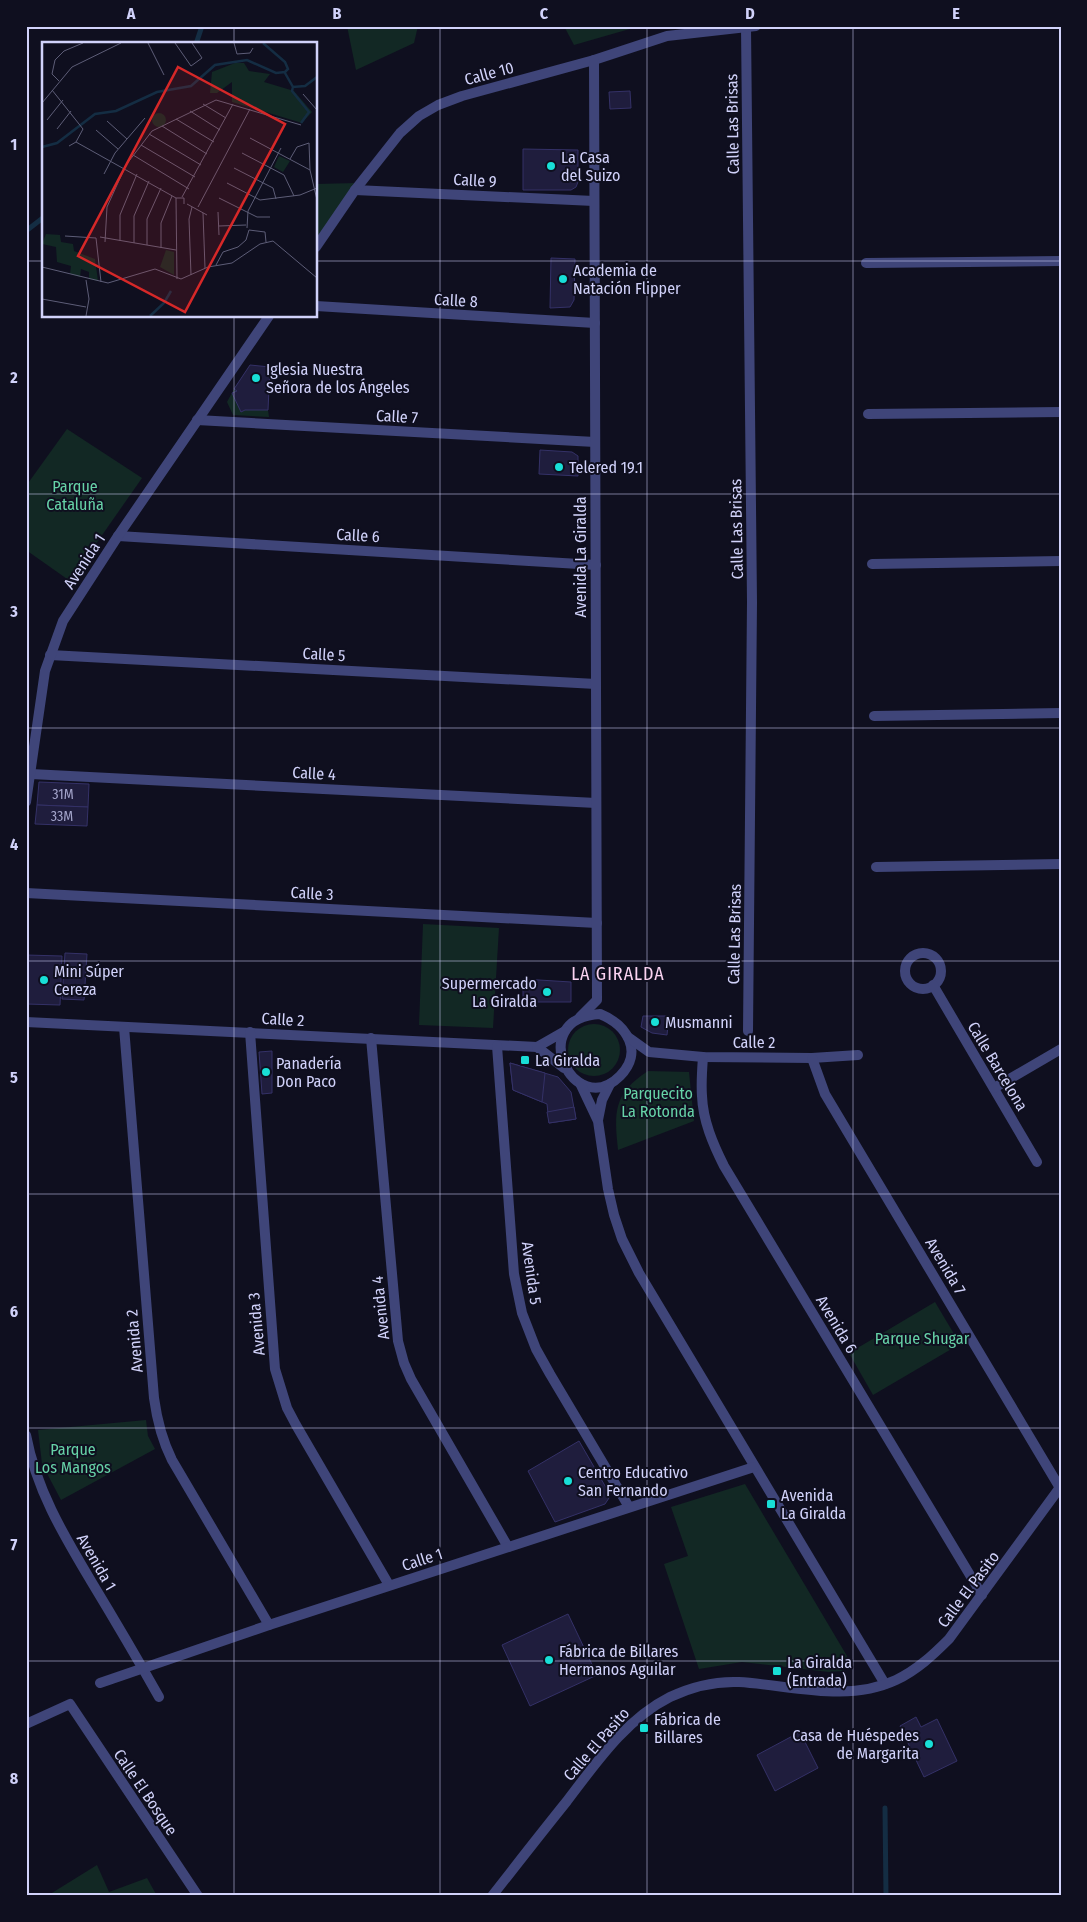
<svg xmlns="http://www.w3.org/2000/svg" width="1087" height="1922" font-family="'Fira Sans Condensed',sans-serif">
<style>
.green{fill:#122824}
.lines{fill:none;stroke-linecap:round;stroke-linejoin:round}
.stream{stroke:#142d43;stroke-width:5}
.building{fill:#1f1d3d;stroke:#343167}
.minor{stroke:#3f4579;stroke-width:10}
.grid{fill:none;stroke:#d1d2fa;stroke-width:1;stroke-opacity:0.55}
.poi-dot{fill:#18dfd7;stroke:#0f0f1f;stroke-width:2}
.labels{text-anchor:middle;stroke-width:4;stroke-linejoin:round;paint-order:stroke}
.number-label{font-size:14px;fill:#a4a5cb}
.street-label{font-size:16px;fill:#d1d2fa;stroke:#0f0f1f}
.poi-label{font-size:16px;fill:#d1d2fa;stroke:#0f0f1f;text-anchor:start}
.park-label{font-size:16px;fill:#66d2a7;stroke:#0f0f1f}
.neighbourhood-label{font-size:18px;letter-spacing:1px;fill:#fad3f1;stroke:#0f0f1f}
.inset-river{fill:none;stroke:#142d43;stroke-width:2.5}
.inset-road{fill:none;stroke:#5d5d77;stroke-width:1}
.view{fill:#d62828;fill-opacity:0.15;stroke:#d62828;stroke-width:2.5}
.inset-edge{fill:none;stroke:#d1d2fa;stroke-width:2.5}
.neatline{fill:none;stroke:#d1d2fa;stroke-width:2}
.grid-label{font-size:16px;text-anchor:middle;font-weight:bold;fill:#d1d2fa}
</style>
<rect width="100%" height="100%" fill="#0f0f1f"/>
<g class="green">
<polygon points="347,26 418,26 414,43 356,70"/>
<polygon points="564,26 640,26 574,45"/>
<polygon points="357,183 316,241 316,184"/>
<polygon points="234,389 237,391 233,393 241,412 245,410 268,410 269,417 233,415 227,402"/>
<polygon points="67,429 142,478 70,581 26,550 26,486"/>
<polygon points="423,924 499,928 493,1028 419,1025"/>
<circle cx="594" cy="1050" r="26"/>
<path d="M648,1071L689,1072L694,1121L618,1150C614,1112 613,1094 648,1071Z"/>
<polygon points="935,1302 960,1344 873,1395 849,1353"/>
<polygon points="146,1420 148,1436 155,1449 61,1500 42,1464 38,1430"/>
<polygon points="745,1484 847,1656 843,1671 829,1672 742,1662 699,1669 664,1564 688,1556 671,1507"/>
<polygon points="97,1865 109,1892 147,1878 157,1896 47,1896"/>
</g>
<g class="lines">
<g class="stream">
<polyline points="196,44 202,26"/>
<polyline points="26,231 44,217"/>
<polyline points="885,1808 886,1896"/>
</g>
</g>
<g class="building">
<polygon points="630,91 631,108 610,109 609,92"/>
<polygon points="523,149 578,150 578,182 576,187 571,190 523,190"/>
<polygon points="551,258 575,259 574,300 570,307 550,308"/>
<polygon points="250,365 270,367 268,410 245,410 241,412 232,393 237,391 234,389"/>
<polygon points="540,450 572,452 578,456 578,476 539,474"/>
<polygon points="39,782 89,784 88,807 37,805"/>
<polygon points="37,805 88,807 87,826 35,824"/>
<polygon points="65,953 87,954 84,1000 62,999"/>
<polygon points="26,955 62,956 60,1005 26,1004"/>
<polygon points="523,979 571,982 571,1002 523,1002"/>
<polygon points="643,1016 669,1016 667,1035 652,1033 641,1027"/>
<polygon points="272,1051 272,1093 262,1094 259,1052"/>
<polygon points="510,1063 558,1077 571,1092 576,1119 549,1123 547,1104 513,1090"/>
<polygon points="510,1063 545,1073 542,1102 513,1090"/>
<polygon points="574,1107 576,1119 549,1123 547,1112"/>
<polygon points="579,1441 608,1491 609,1498 605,1504 555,1522 528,1471"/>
<polygon points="568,1614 597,1675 530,1706 502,1645"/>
<polygon points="916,1717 921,1727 937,1719 957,1761 924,1777 900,1726"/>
<polygon points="800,1732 818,1768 775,1791 757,1755"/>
</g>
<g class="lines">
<g class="minor">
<polyline points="746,27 752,602 748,1031"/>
<polyline points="355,190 594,201"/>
<polyline points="316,247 355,190 400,133 419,116 438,105 462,96 594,60 667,36 756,26"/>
<polyline points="866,263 1061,261"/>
<polyline points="316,306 595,323"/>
<polyline points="868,414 1061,412"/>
<polyline points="197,420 595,442"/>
<polyline points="118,536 596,565"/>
<polyline points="872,564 1061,561"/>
<polyline points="50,655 596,684"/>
<polyline points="874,716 1061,713"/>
<polyline points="31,774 596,803"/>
<polyline points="26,802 45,671 63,621 118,536 269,316"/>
<polyline points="876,867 1061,864"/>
<polyline points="26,893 597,923"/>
<circle cx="923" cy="971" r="18"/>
<polyline points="933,985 1037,1162"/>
<path d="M600,1014C627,1025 644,1052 620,1076C574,1122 524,1018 600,1014Z"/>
<polyline points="580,1017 597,1000 594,60"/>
<polyline points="26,1022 537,1047 565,1031"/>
<path d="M124,1027L154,1398C157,1420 162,1440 172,1460L269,1625"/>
<polyline points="250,1032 275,1369 287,1408 296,1425 389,1585"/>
<polyline points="628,1037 649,1052 703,1057 812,1058 858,1055"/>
<polyline points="371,1038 398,1341 404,1363 411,1379 508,1547"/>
<polyline points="497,1046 514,1274 522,1313 536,1349 550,1374 629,1507"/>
<polyline points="537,1047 564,1068"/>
<path d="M703,1057C702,1070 701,1083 702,1096C703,1121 713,1144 724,1166L982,1595"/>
<polyline points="812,1058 825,1094 1060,1488"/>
<polyline points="580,1083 598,1121 608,1189 614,1215 622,1239 639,1273 885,1684"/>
<polyline points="994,1088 1061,1049"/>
<polyline points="598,1120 602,1100 610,1084"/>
<path d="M26,1435C36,1489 63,1534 91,1581C114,1619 137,1658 159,1697"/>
<polyline points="100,1683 269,1625 754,1467"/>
<polyline points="26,1724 70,1704 198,1896"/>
<path d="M492,1896C517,1864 542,1832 567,1801C596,1763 626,1719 670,1697C691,1687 716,1681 739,1682C790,1685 847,1703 896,1680C917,1670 933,1655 949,1639L1061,1486"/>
</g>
</g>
<path class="grid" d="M234,26V44M440,26V1896M647,26V1896M853,26V1896M26,261H44M316,261H1061M234,316V1896M26,494H1061M26,728H1061M26,961H1061M26,1194H1061M26,1428H1061M26,1661H1061"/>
<g class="poi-dot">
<circle cx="551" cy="166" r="5"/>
<circle cx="563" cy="279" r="5"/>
<circle cx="256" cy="378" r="5"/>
<circle cx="559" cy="467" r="5"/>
<circle cx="44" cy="980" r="5"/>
<circle cx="547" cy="992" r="5"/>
<circle cx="655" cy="1022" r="5"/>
<rect x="520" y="1055" width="10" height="10" rx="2.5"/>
<circle cx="266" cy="1072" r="5"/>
<circle cx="568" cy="1481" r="5"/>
<rect x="766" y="1499" width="10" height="10" rx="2.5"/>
<circle cx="549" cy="1660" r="5"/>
<rect x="772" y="1666" width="10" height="10" rx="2.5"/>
<rect x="639" y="1723" width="10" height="10" rx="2.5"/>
<circle cx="929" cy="1744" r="5"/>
</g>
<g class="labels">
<g class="number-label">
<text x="63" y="799">31M</text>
<text x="62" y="821">33M</text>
</g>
<g class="street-label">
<text transform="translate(489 73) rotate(-15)" y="6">Calle 10</text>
<text transform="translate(732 124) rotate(-91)" y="6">Calle Las Brisas</text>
<text transform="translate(475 180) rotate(3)" y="6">Calle 9</text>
<text transform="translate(456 300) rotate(3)" y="6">Calle 8</text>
<text transform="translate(397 416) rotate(3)" y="6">Calle 7</text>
<text transform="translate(736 529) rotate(-91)" y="6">Calle Las Brisas</text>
<text transform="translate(358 535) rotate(3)" y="6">Calle 6</text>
<text transform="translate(580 557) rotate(-90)" y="6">Avenida La Giralda</text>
<text transform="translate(84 561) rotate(-57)" y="6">Avenida 1</text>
<text transform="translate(324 654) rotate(3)" y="6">Calle 5</text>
<text transform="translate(314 773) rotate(3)" y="6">Calle 4</text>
<text transform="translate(312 893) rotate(3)" y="6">Calle 3</text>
<text transform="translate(734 934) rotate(-89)" y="6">Calle Las Brisas</text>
<text transform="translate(283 1019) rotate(3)" y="6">Calle 2</text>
<text x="754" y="1048">Calle 2</text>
<text transform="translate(998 1066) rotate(59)" y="6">Calle Barcelona</text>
<text transform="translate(946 1266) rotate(59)" y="6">Avenida 7</text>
<text transform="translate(532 1273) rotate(82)" y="6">Avenida 5</text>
<text transform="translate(380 1308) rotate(-96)" y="6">Avenida 4</text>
<text transform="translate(256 1324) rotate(-95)" y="6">Avenida 3</text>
<text transform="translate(837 1324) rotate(59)" y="6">Avenida 6</text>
<text transform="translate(134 1341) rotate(-95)" y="6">Avenida 2</text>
<text transform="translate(422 1559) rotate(-18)" y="6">Calle 1</text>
<text transform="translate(97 1562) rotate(60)" y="6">Avenida 1</text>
<text transform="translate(968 1589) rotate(-53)" y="6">Calle El Pasito</text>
<text transform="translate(596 1744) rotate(-49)" y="6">Calle El Pasito</text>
<text transform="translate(146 1792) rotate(56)" y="6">Calle El Bosque</text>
</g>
<g class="poi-label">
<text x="561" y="163">La Casa<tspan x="561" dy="18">del Suizo</tspan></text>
<text x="573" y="276">Academia de<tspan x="573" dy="18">Natación Flipper</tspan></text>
<text x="266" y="375">Iglesia Nuestra<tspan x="266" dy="18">Señora de los Ángeles</tspan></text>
<text x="569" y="473">Telered 19.1</text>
<text x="54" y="977">Mini Súper<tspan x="54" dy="18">Cereza</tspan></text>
<text x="537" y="989" text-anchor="end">Supermercado<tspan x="537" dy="18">La Giralda</tspan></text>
<text x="665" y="1028">Musmanni</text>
<text x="535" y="1066">La Giralda</text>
<text x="276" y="1069">Panadería<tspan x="276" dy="18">Don Paco</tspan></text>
<text x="578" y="1478">Centro Educativo<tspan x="578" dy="18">San Fernando</tspan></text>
<text x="781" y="1501">Avenida<tspan x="781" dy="18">La Giralda</tspan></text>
<text x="559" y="1657">Fábrica de Billares<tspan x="559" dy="18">Hermanos Aguilar</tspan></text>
<text x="787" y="1668">La Giralda<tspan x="787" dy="18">(Entrada)</tspan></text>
<text x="654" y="1725">Fábrica de<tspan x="654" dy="18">Billares</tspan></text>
<text x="919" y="1741" text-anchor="end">Casa de Huéspedes<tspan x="919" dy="18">de Margarita</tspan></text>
</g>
<g class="park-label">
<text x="75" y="492">Parque<tspan x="75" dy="18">Cataluña</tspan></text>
<text x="658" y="1099">Parquecito<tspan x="658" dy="18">La Rotonda</tspan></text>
<text x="922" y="1344">Parque Shugar</text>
<text x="73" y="1455">Parque<tspan x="73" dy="18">Los Mangos</tspan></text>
</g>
<g class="neighbourhood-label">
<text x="618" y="980">LA GIRALDA</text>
</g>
</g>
<g transform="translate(42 42)">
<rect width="275" height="275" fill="#0f0f1f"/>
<path d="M193,21H202L207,29L228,32L222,40L252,49L270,70L260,81L190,60V40L175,51H168L170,30ZM110 78a7 7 0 1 1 14 0a7 7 0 1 1-14 0ZM237,114L248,119L241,130L232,125ZM4,192L18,193L19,200L31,202L32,209L53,217L56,239L47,237V230L39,227L38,235L28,232L29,224L15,220L14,205L0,202ZM124,208L132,210V233L118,225Z" fill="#122824"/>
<path class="inset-river" d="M243,31L251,45L263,44L275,35M251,45L250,49L267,70L259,81M0,105L15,101L53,72L74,69L115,50L149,44L173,23L205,18L234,31L243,30L246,27L243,20L221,1M108,274L122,261L129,249"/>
<path class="inset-road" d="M106,1L122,33M133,1L149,24L160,16L150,1M192,1L195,12L208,11L211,6M17,39L10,32L13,18L22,9L41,1M10,48L41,87L34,100L27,104M261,52L275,68M0,61L30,25L79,1M161,62L184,76M148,69L178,88M134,77L172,100M5,78L21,58M65,79L85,97M120,84L165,112M15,87L29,69M54,88L76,107M107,92L159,123M208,96L268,128M34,100L134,156H142V162M267,101L268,128L275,158M99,103L153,135M200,111L242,133L252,154M91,113L147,147M248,117L255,105L267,101M192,126L231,146L234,157M62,132L73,111L103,76M185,141L218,158L258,153L275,146M140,155L191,62M134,156L135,237M177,156L215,175H228M145,162L165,173M156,165L208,67M176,170L177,193M161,171L163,226M177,184L204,183M205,186L206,169L239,106M23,194L54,196L59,240M58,195L134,208M78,199V173L95,132M63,200L65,165L84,123L110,89L174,58L259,83M92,201V174L107,139M105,203V177L119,146M119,206V181L130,154M174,223L181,210L196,205L204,198L207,188L223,190L224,200M0,225L66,241L113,227L139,237L166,225L190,221L218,202L231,199L275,236M149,233L147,177L150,165M0,257L44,265M44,274L47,257L44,238"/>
<path class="view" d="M136,25L243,82L143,270L36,214Z"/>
<rect width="275" height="275" class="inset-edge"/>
</g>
<rect width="1087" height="1922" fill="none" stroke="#0f0f1f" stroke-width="55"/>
<rect x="28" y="28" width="1032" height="1866" class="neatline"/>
<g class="grid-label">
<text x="131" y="19">A</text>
<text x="337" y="19">B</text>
<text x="544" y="19">C</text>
<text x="750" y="19">D</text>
<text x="956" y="19">E</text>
<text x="14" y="150">1</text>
<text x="14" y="383">2</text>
<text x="14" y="617">3</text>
<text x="14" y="850">4</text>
<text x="14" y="1083">5</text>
<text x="14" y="1317">6</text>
<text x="14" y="1550">7</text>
<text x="14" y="1784">8</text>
</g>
</svg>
